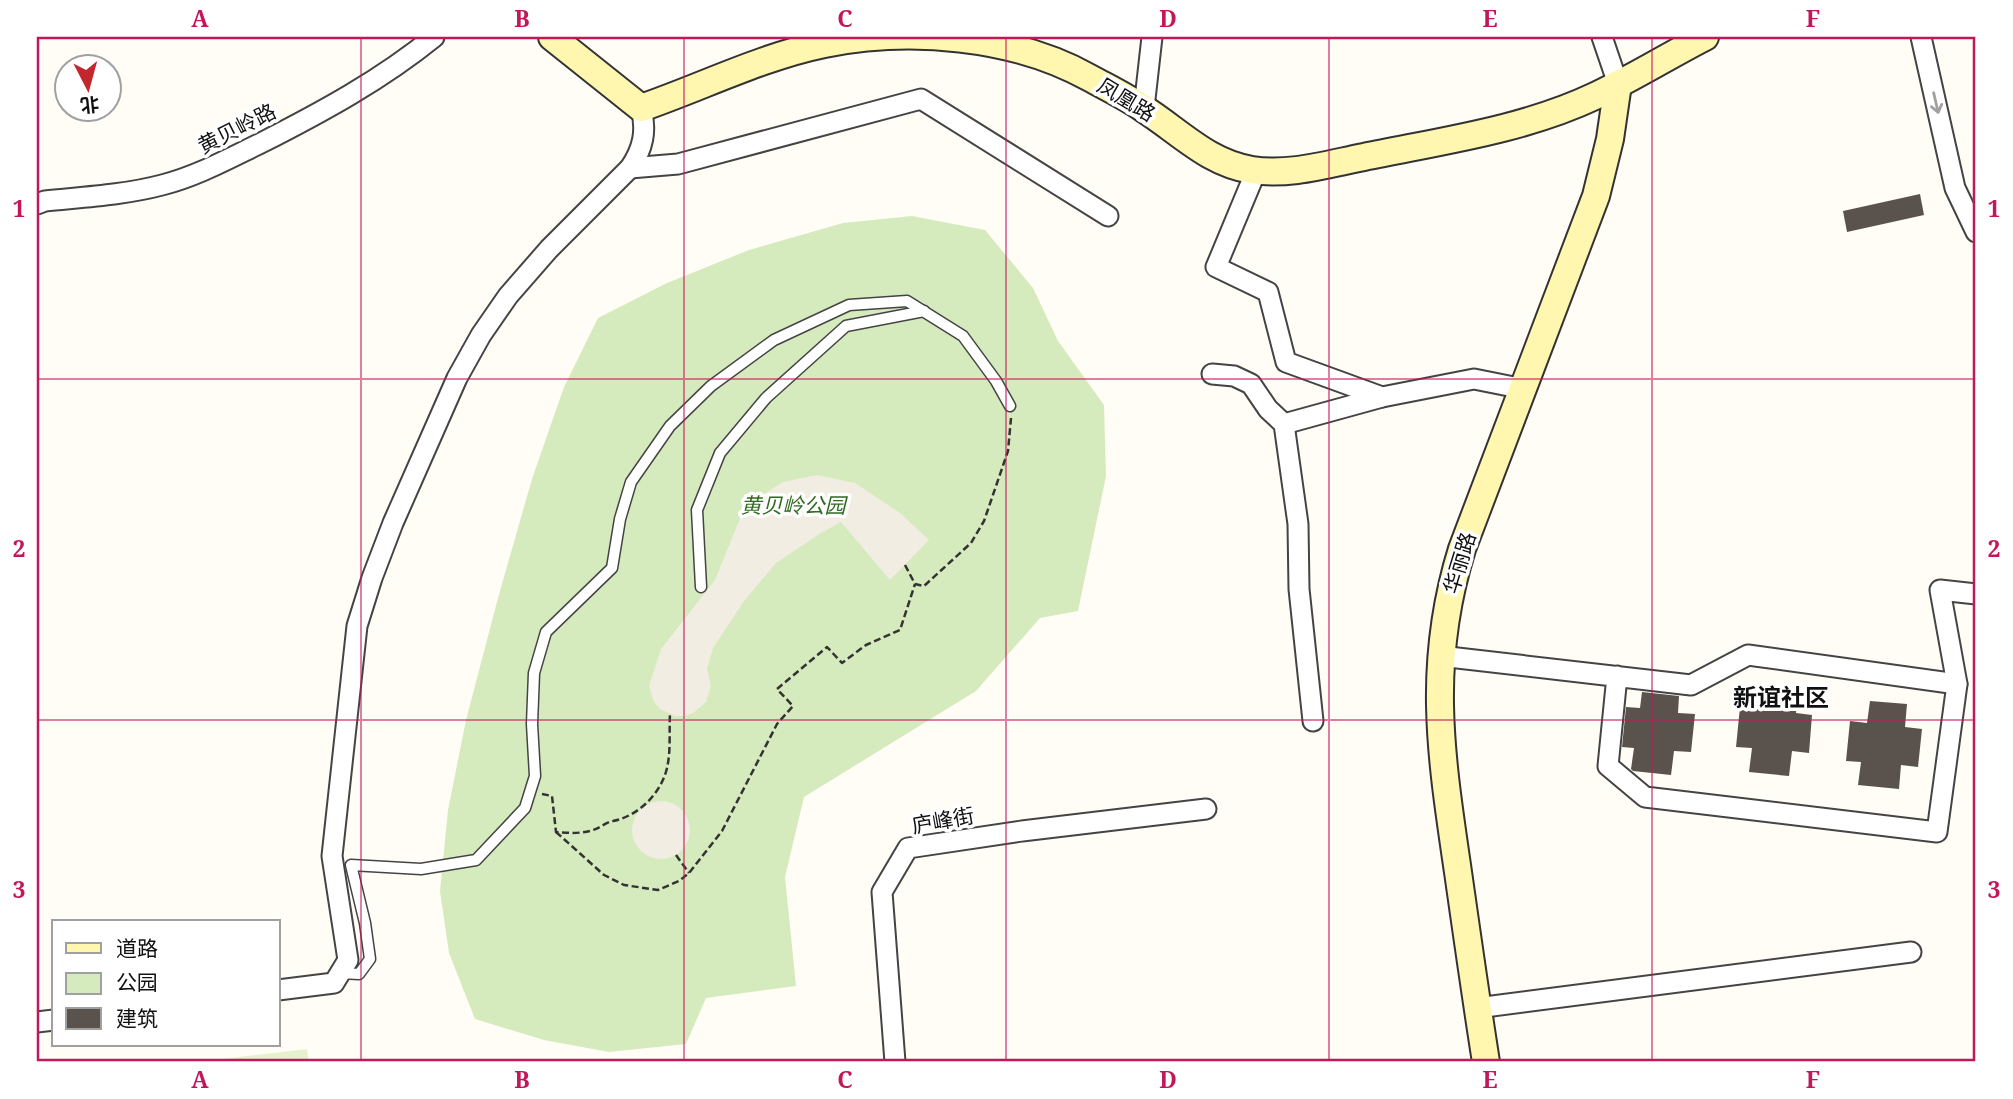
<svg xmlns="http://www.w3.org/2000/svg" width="2013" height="1099" font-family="'Noto Serif','Noto Sans SC',serif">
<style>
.green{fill:#d5ebbd}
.pitch{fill:#e6f2cf}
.plaza{fill:#f1ede2}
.building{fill:#5a524d}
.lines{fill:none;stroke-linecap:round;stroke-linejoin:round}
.lane-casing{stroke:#444;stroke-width:13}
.street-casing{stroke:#444;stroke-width:23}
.secondary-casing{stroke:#333;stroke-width:30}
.path{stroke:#333;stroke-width:2.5;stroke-dasharray:7 3.5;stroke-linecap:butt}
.lane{stroke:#fff;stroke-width:10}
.street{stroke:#fff;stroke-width:19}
.secondary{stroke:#fff6b0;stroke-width:26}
.oneway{stroke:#a0a0a0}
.grid{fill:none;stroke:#c2185b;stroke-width:2;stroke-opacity:0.55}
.labels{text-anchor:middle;stroke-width:7;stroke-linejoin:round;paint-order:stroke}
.street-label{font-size:21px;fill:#111;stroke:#fff}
.park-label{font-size:21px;font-style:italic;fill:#2f6b1f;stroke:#fff}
.quarter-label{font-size:24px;font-weight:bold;fill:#111;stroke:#fff}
.neatline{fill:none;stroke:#c2185b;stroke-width:2.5}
.grid-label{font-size:23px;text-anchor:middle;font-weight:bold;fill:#c2185b}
</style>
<rect width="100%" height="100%" fill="#fffdf5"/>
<polygon class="green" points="912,216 985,230 1033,288 1058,341 1104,405 1106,476 1078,611 1040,618 976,691 804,797 785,877 796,986 706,998 686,1044 609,1052 544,1040 475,1019 449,953 440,891 448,810 466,720 498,598 532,479 564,387 598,318 667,283 749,250 843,223"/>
<polygon class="pitch" points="307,1049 309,1062 198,1062"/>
<g class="plaza">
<polygon points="817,475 855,483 900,513 929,540 890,580 841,522 821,533 776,563 744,601 713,648 707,669 711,686 706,702 693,713 684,716 675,716 660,709 654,702 649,686 661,649 715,580 745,506 783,482"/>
<circle cx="661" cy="830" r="29"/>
</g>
<g class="building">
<polygon points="1920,194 1924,215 1847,232 1843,211"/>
<polygon points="1760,687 1798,691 1796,713 1812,715 1809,753 1792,751 1789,776 1749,772 1752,748 1736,747 1740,707 1758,709"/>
<polygon points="1642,692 1679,696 1678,713 1695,714 1691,752 1674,751 1671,775 1633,771 1631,769 1634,748 1622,747 1626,707 1640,708"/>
<polygon points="1870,701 1907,704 1905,727 1922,729 1918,767 1901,765 1899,789 1858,785 1861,762 1846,761 1850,721 1867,723"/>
</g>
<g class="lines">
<defs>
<g id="lane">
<polyline points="701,587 697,510 720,453 766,398 846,326 924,311"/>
<polyline points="340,973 359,974 370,959 365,923 351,865 421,869 476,860 525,808 535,776 532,724 534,673 546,632 612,568 620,519 631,482 670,426 711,386 774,340 849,305 907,301 963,336 996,381 1010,406"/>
</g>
<g id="street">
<polyline points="1602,37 1618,84"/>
<polyline points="1921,37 1955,188 1976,232"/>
<polyline points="1144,108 1152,37"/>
<polyline points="630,168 678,164 921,99 1108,216"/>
<polyline points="1256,171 1216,267 1268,292 1286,362 1382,397"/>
<path d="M37,204L45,201C84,197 124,195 162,185C197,176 228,159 261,143C322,112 381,80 434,37"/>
<polyline points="1212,374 1234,376 1251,384 1268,409 1284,424 1298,524 1299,589 1313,721"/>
<polyline points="1284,424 1382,397 1474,379 1524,389"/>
<polyline points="1440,656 1691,685 1748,655 1957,684 1937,832 1645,797 1608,766 1617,676"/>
<polyline points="1957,684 1940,590 1976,594"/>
<path d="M278,990L334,983L348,960L332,856L357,626L372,578L393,523L457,378L481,335L508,296L549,249L630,168C643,149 647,131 641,108"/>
<polyline points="1477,1008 1911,952"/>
<polyline points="37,1022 54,1020"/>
<polyline points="895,1062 882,892 908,848 1022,831 1206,809"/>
</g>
<g id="secondary">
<path d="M552,37L641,108C702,87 761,57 824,44C909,27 1013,35 1090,78C1108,88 1127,97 1144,109C1180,132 1208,163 1252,170C1289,176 1328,164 1364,157C1441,141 1523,130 1595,96C1633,78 1668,56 1705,37"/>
<path d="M1486,1062C1476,999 1467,935 1458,872C1441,756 1426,665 1462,549L1596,196L1610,139L1618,84"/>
</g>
</defs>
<use href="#lane" class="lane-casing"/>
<use href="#street" class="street-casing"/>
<use href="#secondary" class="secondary-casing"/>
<g class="path">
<polyline points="905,565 915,584 924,586 971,543 984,521 1008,451 1011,418"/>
<path d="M542,794L552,796L556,832C568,833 581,834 593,830C600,828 606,822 613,821C638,816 661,794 667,768C671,751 669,731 670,714"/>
<polyline points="556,832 604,875 624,885 658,890 679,881 689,873 722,831 777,724 793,706 777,689 827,647 842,663 866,645 900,630 915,584"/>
<polyline points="676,855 689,873"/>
</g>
<use href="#lane" class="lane"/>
<use href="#street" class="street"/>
<use href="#secondary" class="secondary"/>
</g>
<defs><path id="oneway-shaft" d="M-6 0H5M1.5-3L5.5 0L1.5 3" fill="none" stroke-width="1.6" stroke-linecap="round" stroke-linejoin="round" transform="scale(1.75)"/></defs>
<use class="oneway" href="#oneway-shaft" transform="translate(1936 103) rotate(77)"/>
<path class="grid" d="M361,37V1062M684,37V1062M1006,37V1062M1329,37V1062M1652,37V1062M37,379H1976M37,720H1976"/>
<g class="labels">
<g class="street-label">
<text transform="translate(1126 100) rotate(31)" y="7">凤凰路</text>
<text transform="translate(237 129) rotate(-27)" y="7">黄贝岭路</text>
<text transform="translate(1460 563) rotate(-73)" y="7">华丽路</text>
<text transform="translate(943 821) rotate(-10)" y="7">庐峰街</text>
</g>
<g class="park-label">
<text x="793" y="513">黄贝岭公园</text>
</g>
<g class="quarter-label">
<text x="1781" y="706">新谊社区</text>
</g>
</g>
<rect width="2013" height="1099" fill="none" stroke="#ffffff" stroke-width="77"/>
<rect x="52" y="920" width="228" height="126" fill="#ffffff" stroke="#a0a0a0" stroke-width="2"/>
<rect x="66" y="943" width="35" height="10" fill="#fff6b0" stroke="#a0a0a0" stroke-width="2"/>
<text x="116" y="956" font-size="21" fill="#111111">道路</text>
<rect x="66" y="973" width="35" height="21" fill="#d5ebbd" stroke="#a0a0a0" stroke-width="2"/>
<text x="116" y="990" font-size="21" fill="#111111">公园</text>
<rect x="66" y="1008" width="35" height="21" fill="#5a524d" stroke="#a0a0a0" stroke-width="2"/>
<text x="116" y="1026" font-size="21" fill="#111111">建筑</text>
<g transform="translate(88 88) rotate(174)"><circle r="33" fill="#ffffff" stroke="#a0a0a0" stroke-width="2"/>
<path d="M0-5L12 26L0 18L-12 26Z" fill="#c4262e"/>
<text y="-10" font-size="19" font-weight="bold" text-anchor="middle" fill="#111111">北</text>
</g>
<rect x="38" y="38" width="1936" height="1022" class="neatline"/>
<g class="grid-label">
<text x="200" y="27">A</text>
<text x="522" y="27">B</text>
<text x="845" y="27">C</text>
<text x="1168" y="27">D</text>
<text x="1490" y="27">E</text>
<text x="1813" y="27">F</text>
<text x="19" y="217">1</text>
<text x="1994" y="217">1</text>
<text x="19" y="557">2</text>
<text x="1994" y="557">2</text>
<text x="19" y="898">3</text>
<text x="1994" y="898">3</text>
<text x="200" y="1088">A</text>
<text x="522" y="1088">B</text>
<text x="845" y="1088">C</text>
<text x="1168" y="1088">D</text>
<text x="1490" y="1088">E</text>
<text x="1813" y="1088">F</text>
</g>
</svg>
